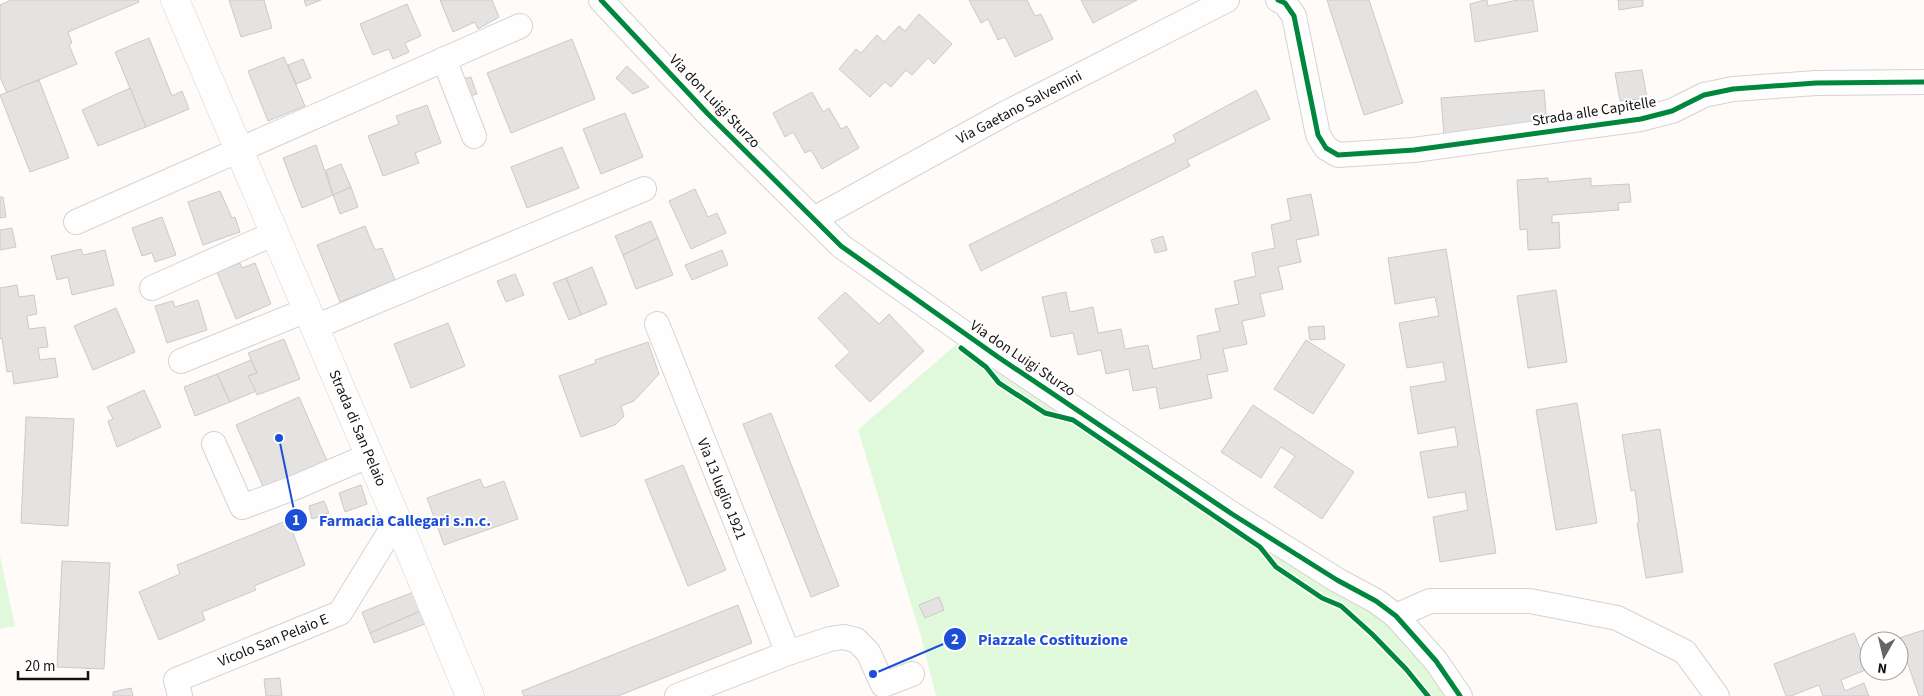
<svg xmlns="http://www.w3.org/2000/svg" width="1924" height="696" font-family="'Source Sans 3',sans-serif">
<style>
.green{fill:#e0f9da}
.building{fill:#e5e2e2;stroke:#ccc9ca}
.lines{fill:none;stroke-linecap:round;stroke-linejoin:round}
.minor-casing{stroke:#d6d3d1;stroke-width:26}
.secondary-casing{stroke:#d6d3d1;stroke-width:29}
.minor{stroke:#fffefe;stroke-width:24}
.secondary{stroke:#fffefe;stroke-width:28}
.cycleway-casing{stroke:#fff;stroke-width:8}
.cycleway{stroke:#00873e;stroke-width:5}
.labels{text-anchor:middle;stroke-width:4;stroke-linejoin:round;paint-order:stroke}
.street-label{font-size:15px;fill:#161210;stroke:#fff}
.leader{fill:none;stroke:#1d4ed8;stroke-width:2}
.callout-dot{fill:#1d4ed8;stroke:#fff;stroke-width:2}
.mark-label{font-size:15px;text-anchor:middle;font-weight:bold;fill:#fff}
.callout-label{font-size:16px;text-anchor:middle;font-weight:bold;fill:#1d4ed8;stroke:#fff;stroke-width:4;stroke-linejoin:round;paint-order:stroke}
</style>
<rect width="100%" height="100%" fill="#fefbf9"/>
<g class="green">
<polygon points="967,335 1376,601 1453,696 936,696 920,633 858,430"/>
<polygon points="0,556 15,626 0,629"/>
</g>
<g class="building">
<polygon points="11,0 138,0 139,2 68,32 72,43 69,45 77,64 7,93 0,77 0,5"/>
<polygon points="229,0 264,0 272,28 241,37"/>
<polygon points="304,0 321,0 306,6"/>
<polygon points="440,0 492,0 499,17 478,29 475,22 453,32"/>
<polygon points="969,0 1027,0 1035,16 1041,14 1053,39 1015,57 1005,37 998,40 988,19 981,23"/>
<polygon points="1081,0 1137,0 1093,23"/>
<polygon points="1327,0 1369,0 1403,103 1364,115"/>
<polygon points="1485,0 1487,0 1488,6 1518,0 1533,0 1538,31 1475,42 1470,4"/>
<polygon points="1618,0 1643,0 1643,6 1619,10"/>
<polygon points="407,4 421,36 405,43 409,52 393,59 389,49 373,55 360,24"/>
<polygon points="919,14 952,44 934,64 928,58 912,75 906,70 891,87 885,82 870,97 839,69 856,49 861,53 877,35 884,42 899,26 905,31"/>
<polygon points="149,38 172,96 182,91 189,109 146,127 115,52"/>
<polygon points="572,39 595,99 511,133 487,73"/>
<polygon points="284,57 305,106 268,121 248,71"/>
<polygon points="303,59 311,78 296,84 288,65"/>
<polygon points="627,66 649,87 633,94 616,78"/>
<polygon points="1642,70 1647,98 1620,101 1615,73"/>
<polygon points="471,77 477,94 469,96 463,79"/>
<polygon points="39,80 69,158 30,172 0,95"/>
<polygon points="130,88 146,127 98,146 82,110"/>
<polygon points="1256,90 1270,119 1187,160 1190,166 981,271 969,245 1176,142 1173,135"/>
<polygon points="1544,90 1547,126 1444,136 1441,98"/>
<polygon points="812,92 823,112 829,108 841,129 847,126 859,148 822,169 811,150 805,153 793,132 785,137 773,113"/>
<polygon points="427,105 441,143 415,153 419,163 383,176 368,136 399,124 396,116"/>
<polygon points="625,113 643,157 601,174 583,129"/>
<polygon points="316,145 333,195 302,208 283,158"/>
<polygon points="562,147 579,188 527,208 511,167"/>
<polygon points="341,164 351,187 333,195 326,170"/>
<polygon points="1548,178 1548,182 1591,178 1591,186 1629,184 1631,202 1618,203 1619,210 1552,215 1552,223 1559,222 1560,248 1528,250 1527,229 1520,230 1517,180"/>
<polygon points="351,187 358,207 340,214 333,195"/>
<polygon points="695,189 708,217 717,213 726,233 691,249 669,201"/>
<polygon points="220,191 232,218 235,217 240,232 203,245 188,202"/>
<polygon points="1311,194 1319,235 1296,240 1301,262 1278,267 1283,289 1260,294 1265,316 1242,321 1247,344 1223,349 1228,371 1207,375 1212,398 1160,409 1156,387 1133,391 1129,369 1106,374 1101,350 1078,355 1073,333 1051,337 1042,297 1066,292 1070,312 1093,307 1098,333 1121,329 1125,349 1148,345 1153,369 1201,359 1197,336 1220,331 1215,309 1239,304 1234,281 1256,276 1252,253 1275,248 1271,225 1291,220 1287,199"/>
<polygon points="0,197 3,197 6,217 0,218"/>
<polygon points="162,217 176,255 155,262 152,253 142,256 132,228"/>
<polygon points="651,221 658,238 623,255 615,236"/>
<polygon points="365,226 375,250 382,248 395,280 340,302 317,245"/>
<polygon points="12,228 16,247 0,250 0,230"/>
<polygon points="1163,236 1167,250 1155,253 1151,240"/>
<polygon points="658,238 673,275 636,289 623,255"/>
<polygon points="81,249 83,255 105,250 114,285 72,295 68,277 57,280 51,256"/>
<polygon points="1446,249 1496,553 1440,562 1433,517 1468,510 1465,492 1428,498 1420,452 1458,446 1455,427 1418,434 1410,387 1446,381 1443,362 1407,368 1399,323 1439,316 1435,297 1395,304 1388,258"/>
<polygon points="722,250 728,265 692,280 685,265"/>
<polygon points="240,263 242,268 255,263 271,304 236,319 217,272"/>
<polygon points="592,267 607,304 581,315 566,278"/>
<polygon points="515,274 524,295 506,302 497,281"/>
<polygon points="566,278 581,315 569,320 553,283"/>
<polygon points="17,285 19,297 34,295 37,314 27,316 29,329 45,327 48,347 38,348 40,360 55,358 58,377 14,384 12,371 7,372 2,338 0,339 0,288"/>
<polygon points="1556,290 1567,362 1528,368 1517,296"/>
<polygon points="845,292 879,324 889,314 924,351 870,402 835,366 850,352 818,318"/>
<polygon points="198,300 207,330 167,343 155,306 173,301 175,307"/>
<polygon points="116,308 135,352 93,370 74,326"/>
<polygon points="448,323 465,366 411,388 394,344"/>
<polygon points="1324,326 1325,339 1310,340 1308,327"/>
<polygon points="284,339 300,379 257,395 248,376 257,373 248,353"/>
<polygon points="1306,340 1345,365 1313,414 1274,389"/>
<polygon points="648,342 659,374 634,401 621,406 624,416 615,425 581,437 559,376 596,363 595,360"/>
<polygon points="251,360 257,373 248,376 256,391 230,402 217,374"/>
<polygon points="217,374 230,402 195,416 184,387"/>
<polygon points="144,390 161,427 117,447 108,421 113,419 107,407"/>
<polygon points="299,397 328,463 265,491 236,425"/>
<polygon points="1577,403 1597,523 1556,530 1536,410"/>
<polygon points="1253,405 1354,472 1322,519 1274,487 1295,456 1281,447 1261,478 1221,452"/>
<polygon points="771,413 839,586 811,597 743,424"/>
<polygon points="26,417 74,419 68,526 21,523"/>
<polygon points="1660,429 1683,572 1646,578 1637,523 1639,522 1635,490 1631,491 1622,435"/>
<polygon points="683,465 726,570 688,586 645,480"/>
<polygon points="480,479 484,488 504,481 518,519 444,545 427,498"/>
<polygon points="361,485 367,504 345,512 339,493"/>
<polygon points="324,501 329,513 312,519 309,506"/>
<polygon points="288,520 305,565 254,586 256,590 202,612 205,620 159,640 139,592 180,574 177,565"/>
<polygon points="62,561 110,563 104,669 57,667"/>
<polygon points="416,591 423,610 370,633 362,612"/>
<polygon points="939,597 944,610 925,618 919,605"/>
<polygon points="738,605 752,643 618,696 524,696 522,691"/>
<polygon points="423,610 428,623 374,643 370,633"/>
<polygon points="1924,630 1924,696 1919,696 1899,638"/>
<polygon points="1854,633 1868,669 1841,680 1845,691 1864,683 1869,696 1823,696 1819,685 1791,696 1786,696 1774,664"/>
<polygon points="280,678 282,696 266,696 264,679"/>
<polygon points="131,688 133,696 113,696 113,692"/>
</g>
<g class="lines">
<defs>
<g id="minor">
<polyline points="601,0 708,114 841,246 998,357 1232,514 1337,580 1376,601 1396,616 1436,661 1460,696"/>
<polyline points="1278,0 1285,3 1294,16 1318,135 1326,148 1338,155 1414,150 1641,119 1672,111 1704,95 1733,89 1816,83 1924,82"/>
<polyline points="444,59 474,136"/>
<polyline points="814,219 1006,113 1227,0"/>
<polyline points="76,222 520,26"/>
<polyline points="152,288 275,233"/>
<polyline points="657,324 788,653"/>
<polyline points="315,327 644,189"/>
<polyline points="181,361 307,310"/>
<polyline points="214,444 242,507 296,487 370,455"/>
<polyline points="1396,616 1430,601 1530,601 1617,618 1685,652 1717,696"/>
<polyline points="180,696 176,680 340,613 397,520"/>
<polyline points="677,696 788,653 830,639 843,637 856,640 868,652 883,685 912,674"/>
</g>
<polyline id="secondary" points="175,0 397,520 470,696"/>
</defs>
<use href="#minor" class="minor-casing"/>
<use href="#secondary" class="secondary-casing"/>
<use href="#minor" class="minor"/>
<use href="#secondary" class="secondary"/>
<defs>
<g id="cycleway">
<polyline points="601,0 708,114 841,246 998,357 1232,514 1337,580 1376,601 1396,616 1436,661 1460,696"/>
<polyline points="1278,0 1285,3 1294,16 1318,135 1326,148 1338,155 1414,150 1641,119 1672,111 1704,95 1733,89 1816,83 1924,82"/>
<polyline points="961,348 986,367 999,383 1045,413 1073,420 1260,547 1276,567 1322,598 1341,606 1372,634 1406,669 1428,696"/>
</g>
</defs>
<use href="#cycleway" class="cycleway-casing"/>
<use href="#cycleway" class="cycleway"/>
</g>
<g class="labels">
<g class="street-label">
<text transform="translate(715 101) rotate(46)" y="5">Via don Luigi Sturzo</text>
<text transform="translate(1019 107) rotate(-28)" y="5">Via Gaetano Salvemini</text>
<text transform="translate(1594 111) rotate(-9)" y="5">Strada alle Capitelle</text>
<text transform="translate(1023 358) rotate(34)" y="5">Via don Luigi Sturzo</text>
<text transform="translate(358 428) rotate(67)" y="5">Strada di San Pelaio</text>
<text transform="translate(722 489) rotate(68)" y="5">Via 13 luglio 1921</text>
<text transform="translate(273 640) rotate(-22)" y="5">Vicolo San Pelaio E</text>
</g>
</g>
<path class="leader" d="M279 438L296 520M873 674L955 639"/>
<g class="callout-dot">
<circle cx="279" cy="438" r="5"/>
<circle cx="873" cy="674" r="5"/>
<circle cx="296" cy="520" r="12"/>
<circle cx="955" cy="639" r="12"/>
</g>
<g class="mark-label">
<text x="296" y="525">1</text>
<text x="955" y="644">2</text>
</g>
<g class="callout-label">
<text x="405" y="526">Farmacia Callegari s.n.c.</text>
<text x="1053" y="645">Piazzale Costituzione</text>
</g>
<g transform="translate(1884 656) rotate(188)"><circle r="24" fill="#ffffff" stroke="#a2a09f"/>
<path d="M0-4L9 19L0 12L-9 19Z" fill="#676462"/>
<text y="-8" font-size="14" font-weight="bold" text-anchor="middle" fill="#161210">N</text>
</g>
<path d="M18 671v8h70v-8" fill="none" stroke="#161210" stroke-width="2.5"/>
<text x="25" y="671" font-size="15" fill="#161210" stroke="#ffffff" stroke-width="4" paint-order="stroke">20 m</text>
</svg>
